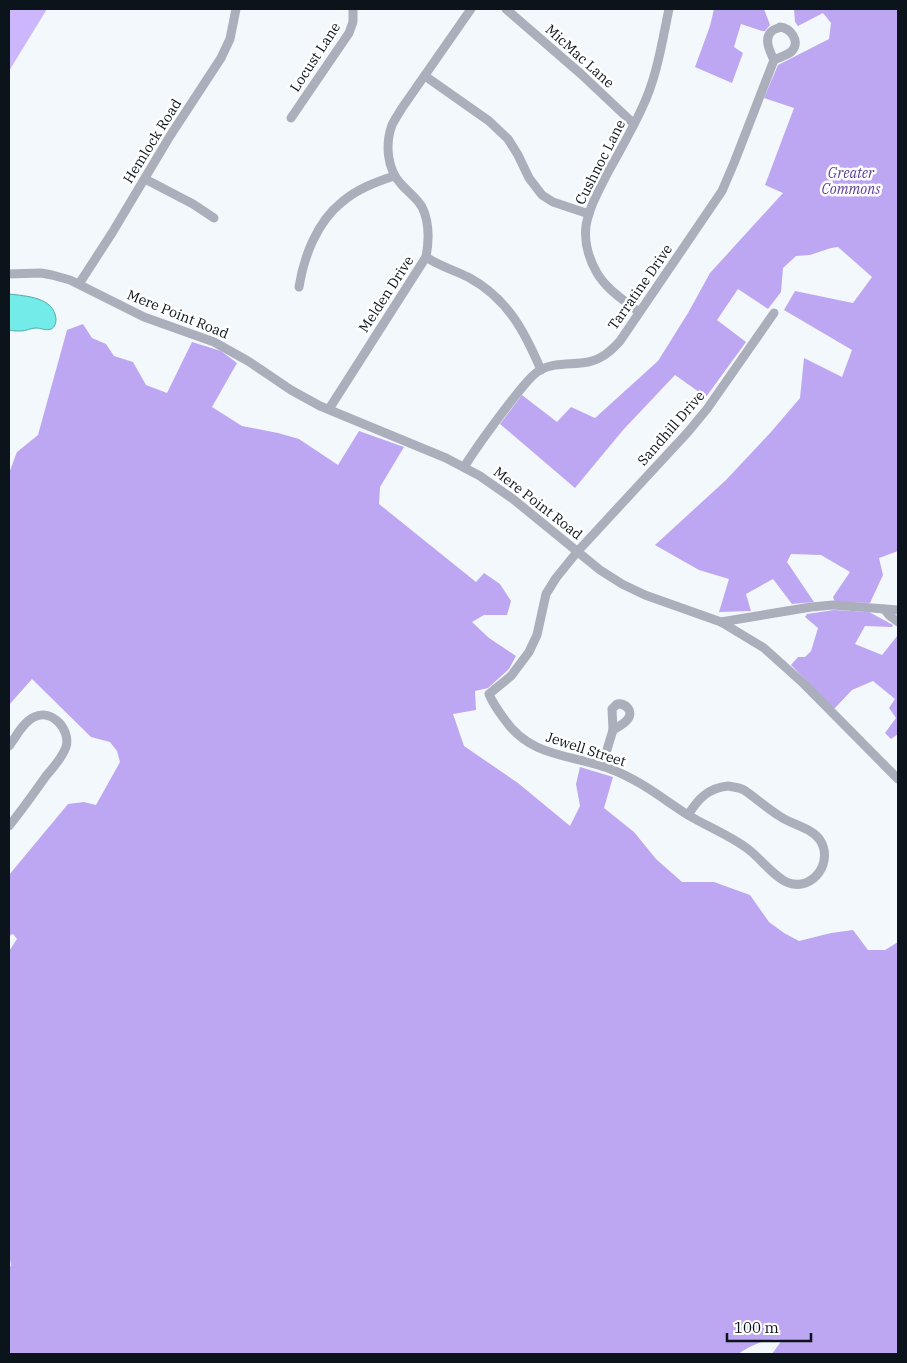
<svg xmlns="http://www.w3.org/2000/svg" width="907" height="1363" font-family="'IBM Plex Serif',serif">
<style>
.green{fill:#ccb7fc}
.forest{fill:#bea7f2}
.water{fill:#73ebe8;stroke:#54aaaa}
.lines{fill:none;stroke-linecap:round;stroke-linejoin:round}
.minor{stroke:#abafbc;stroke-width:9}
.labels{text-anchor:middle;stroke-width:5;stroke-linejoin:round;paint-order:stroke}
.street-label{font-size:14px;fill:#0b131b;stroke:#fff}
.park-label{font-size:14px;font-style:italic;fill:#603f97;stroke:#fff}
</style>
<rect width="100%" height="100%" fill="#f3f8fd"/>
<polygon class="green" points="9,9 47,9 9,71"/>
<g class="forest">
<polygon points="714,9 764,9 770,25 765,31 762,31 741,24 734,47 743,53 732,83 695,67 710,26"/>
<polygon points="794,9 898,9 898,551 879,558 883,575 870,603 835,602 833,597 850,572 821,555 791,554 787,562 814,602 792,604 773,579 746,594 751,611 719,612 729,579 699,570 655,545 726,480 771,432 800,398 804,358 842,377 852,350 784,310 795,291 853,303 872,277 838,247 831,248 810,255 796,256 783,268 781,292 768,309 738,289 717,320 746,342 706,397 675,375 623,430 575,488 500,424 522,395 557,422 571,407 595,418 658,361 688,313 710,273 783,193 765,185 794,108 764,98 778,65 829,39 831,23 823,13 798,26 795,22"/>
<path d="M83,324L92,338L106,344L114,356L133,362L146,385L167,393L192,342L221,351L237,363L212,407L242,426L278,433L299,439L338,465L359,431L404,447L380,487L379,504L476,582L484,573L500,584L511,601L507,615H484L472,622L489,638L516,656L509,669L488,688L475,691L476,710L453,714L464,746L518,783L570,826L580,806L576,784L580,767L613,777L604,808L634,832L656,859L682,882H714L750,895L769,922L784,933L799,941L831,933L853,930L868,950H885L898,942V1354H772L782,1340C768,1337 750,1346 738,1354H9V1267L11,1266L9,1252V951L17,939L13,934L9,936V875L68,804L84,802L96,805L120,762L117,751L110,742L91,737L32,679L9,705V473L17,452L38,435L67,330Z"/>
<polygon points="834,610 869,612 893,625 892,627 865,626 855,644 882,655 898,635 898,734 891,739 885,733 896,718 889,708 895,699 873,681 852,690 834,709 791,665 798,657 805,657 811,651 818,628 805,617 807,614"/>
</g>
<path class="water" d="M9,294C26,296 54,297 56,319C56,323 55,327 51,329C46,331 41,328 36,328C31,328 26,331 21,331C17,331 12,331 9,330Z"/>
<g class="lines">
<g class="minor">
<polyline points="506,9 581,74 634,124"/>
<path d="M780,27C790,28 801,41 792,51C788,55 780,57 774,60C770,52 763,38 772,31C774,29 777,29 780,27Z"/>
<polyline points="425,76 489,121 508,139 518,155 529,178 542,195 553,202 589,214"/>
<polyline points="291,118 349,33 353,22 353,9"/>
<polyline points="145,179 193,204 214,218"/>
<path d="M426,257C439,266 454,270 468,277C507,298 524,330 541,370"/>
<polyline points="9,274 41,273 52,275 70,280 144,317 214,342 248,361 291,390 320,406 446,458 480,476 513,499 600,570 622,584 645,595 721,622 764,648 803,683 898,779"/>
<polyline points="79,284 112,233 170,136 221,58 230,39 236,9"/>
<path d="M299,287C304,256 317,222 342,202C357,189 376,182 394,176"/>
<path d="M639,312C625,301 607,290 597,273C589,259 584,242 586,226C589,208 598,192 606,176C618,154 631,132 642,108C657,77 662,42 669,9"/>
<path d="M329,409L426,257C429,241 430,223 422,207C417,198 408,192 401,184C387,169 385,144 392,125C395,119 399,113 402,108L471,9"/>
<path d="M464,467C480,442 498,418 516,395C523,387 530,376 540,370C554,362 573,365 588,362C602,359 611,351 620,341L722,191L734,163L774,60"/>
<polyline points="884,609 890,616 898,622"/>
<polyline points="721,622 811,607 833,605 898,610"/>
<path d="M617,704C625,703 635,711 627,720C624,724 618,727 613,730L612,709Z"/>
<path d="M9,746C16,737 23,722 34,717C52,708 71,730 66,747C62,758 53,768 46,776C34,793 22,810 9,826"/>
<polyline points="602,766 613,730"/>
<path d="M728,786L739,788L744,790C757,799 768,809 781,817C793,825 812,828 820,840C834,862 813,891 789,883C776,879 760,858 748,849C729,835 708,827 688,815C698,799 708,788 728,786Z"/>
<path d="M688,815C663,799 641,781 613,770C574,754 532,759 505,720C499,712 493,704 489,694L511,676L529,652L537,635L546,594L556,578L577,552L688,432L707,409L774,313"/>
</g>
</g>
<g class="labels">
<g class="street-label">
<text transform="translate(580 56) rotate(42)" y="5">MicMac Lane</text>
<text transform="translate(315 57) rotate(-57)" y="5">Locust Lane</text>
<text transform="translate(152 141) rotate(-58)" y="5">Hemlock Road</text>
<text transform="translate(600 162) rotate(-63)" y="5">Cushnoc Lane</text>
<text transform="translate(640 287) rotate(-55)" y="5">Tarratine Drive</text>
<text transform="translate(386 294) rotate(-57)" y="5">Melden Drive</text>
<text transform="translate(178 314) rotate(22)" y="5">Mere Point Road</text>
<text transform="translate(671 428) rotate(-49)" y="5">Sandhill Drive</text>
<text transform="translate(538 503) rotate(38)" y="5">Mere Point Road</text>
<text transform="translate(586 749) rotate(18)" y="5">Jewell Street</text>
</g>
<g class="park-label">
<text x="851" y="178">Greater<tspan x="851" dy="16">Commons</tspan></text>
</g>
</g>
<rect width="907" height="1363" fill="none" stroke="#0b131b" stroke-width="20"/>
<path d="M727 1333v8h84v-8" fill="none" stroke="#0b131b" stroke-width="2.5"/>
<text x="734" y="1333" font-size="15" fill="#0b131b" stroke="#ffffff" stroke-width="4" paint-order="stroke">100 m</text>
</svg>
